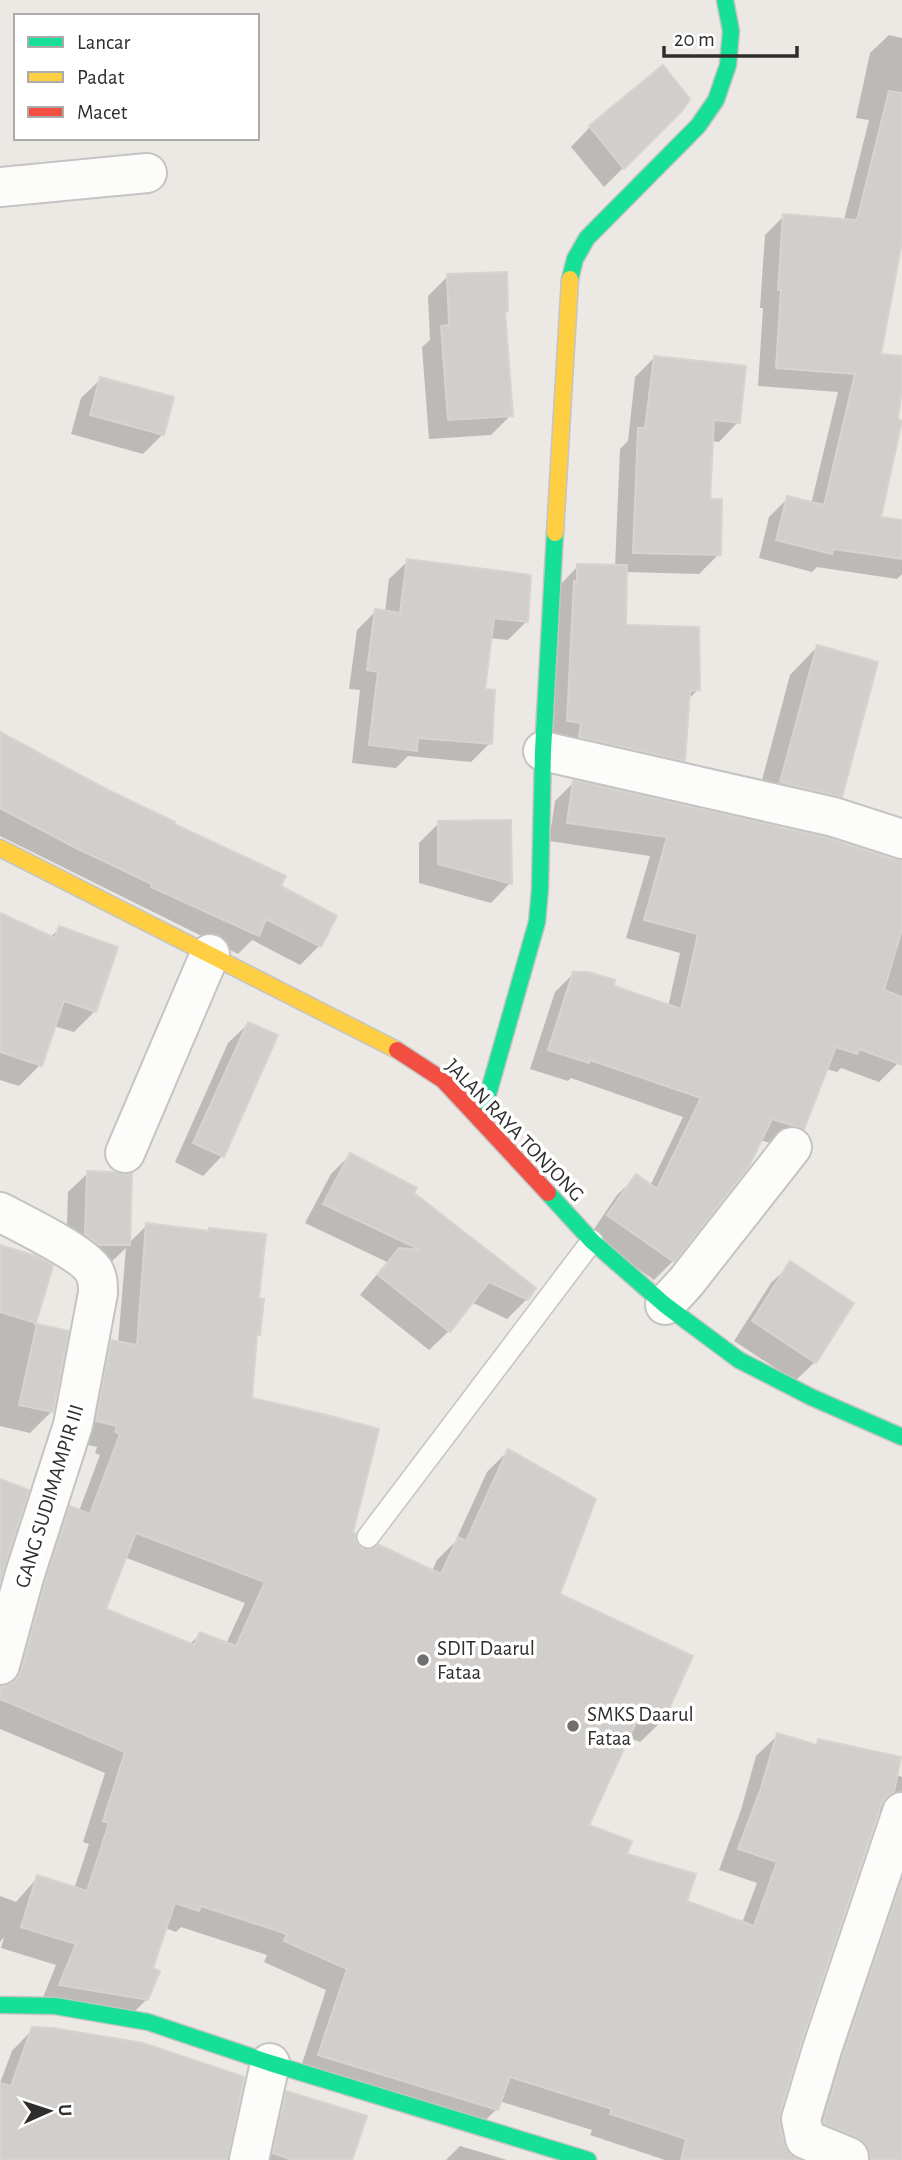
<svg xmlns="http://www.w3.org/2000/svg" width="902" height="2160" font-family="'Alegreya Sans',sans-serif">
<style>
.shadow{fill:#0003;fill-rule:evenodd}
.building{fill:#d1cecb;stroke:#d7d4d0;stroke-width:2;fill-rule:evenodd}
.lines{fill:none;stroke-linecap:round;stroke-linejoin:round}
.lane-casing{stroke:#c5c4c5;stroke-width:24}
.street-casing{stroke:#c5c4c5;stroke-width:42}
.fast-casing{stroke:#c5c4c5;stroke-width:19}
.slow-casing{stroke:#c5c4c5;stroke-width:19}
.jam-casing{stroke:#c5c4c5;stroke-width:19}
.lane{stroke:#fcfcfb;stroke-width:21}
.street{stroke:#fcfcfb;stroke-width:38}
.fast{stroke:#16e098;stroke-width:16}
.slow{stroke:#ffcf43;stroke-width:16}
.jam{stroke:#f24e42;stroke-width:16}
.poi-dot{fill:#706f6e;stroke:#fff;stroke-width:2.5}
.labels{text-anchor:middle;stroke-width:7;stroke-linejoin:round;paint-order:stroke}
.street-label{font-size:21px;fill:#2e2e2e;stroke:#fff}
.poi-label{font-size:21px;fill:#2e2e2e;stroke:#fff;text-anchor:start}
</style>
<rect width="100%" height="100%" fill="#ece8e4"/>
<g class="shadow">
<polygon points="889,35 902,38 902,235 879,355 902,358 902,373 878,518 902,522 902,574 897,579 817,567 812,572 759,558 769,517 788,498 811,504 838,392 758,386 763,308 760,308 765,235 784,216 844,220 869,120 856,118 870,53"/>
<polygon points="662,68 680,111 604,187 571,147 590,127"/>
<polygon points="448,276 507,311 504,314 511,415 491,435 429,439 422,347 430,340 428,296"/>
<polygon points="654,358 738,422 719,442 711,441 708,501 719,554 699,574 625,572 624,626 698,690 687,700 683,760 665,778 549,739 560,585 578,566 615,567 620,449 628,441 635,377"/>
<polygon points="101,379 163,434 143,454 71,434 81,398"/>
<polygon points="408,561 527,621 508,640 490,638 483,691 490,743 471,762 408,756 396,768 352,763 360,690 349,689 357,630 376,611 385,612 389,579"/>
<polygon points="817,647 841,796 813,823 754,810 790,675"/>
<polygon points="0,734 171,825 279,887 319,946 300,965 252,940 238,954 0,836"/>
<polygon points="574,782 902,862 902,1052 898,1063 879,1082 841,1068 837,1072 826,1069 802,1128 783,1147 760,1140 673,1261 654,1280 590,1235 617,1195 636,1177 650,1186 683,1117 571,1078 568,1081 530,1069 555,992 574,973 668,1007 680,953 626,938 650,856 549,841 555,801"/>
<polygon points="439,823 510,883 491,903 419,883 419,843"/>
<polygon points="0,915 50,938 60,928 95,1011 74,1032 54,1026 40,1065 19,1086 0,1080"/>
<polygon points="248,1024 222,1156 203,1176 175,1162 228,1043"/>
<polygon points="350,1155 412,1193 527,1299 507,1319 471,1302 449,1331 429,1350 360,1295 387,1262 305,1223 331,1174"/>
<path d="M88,1173L129,1243L147,1225L207,1233L210,1230L257,1300L258,1334L255,1337L250,1400L351,1533L358,1548L432,1571L437,1560L455,1542L487,1472L508,1451L557,1595L662,1721L640,1742L628,1737L587,1826L685,1902L742,1923L757,1883L719,1870L741,1810L756,1756L778,1735L814,1746L819,1741L902,1777V1828L887,1812L877,1811L800,2042L778,2113L782,2144L787,2155L795,2160H665L590,2135L592,2130L499,2101L497,2109L475,2130L298,2076L326,1990L264,1962L267,1955L181,1927L176,1932L165,1928L151,1969L147,1999L126,2020L40,2005L56,1965L1,1948L4,1937L0,1942V1896L16,1902L38,1877L74,1889L89,1844L83,1842L105,1773L0,1729V1688H2L24,1606L49,1529L70,1508L79,1511L100,1455L95,1453L97,1447L76,1442L91,1363L112,1342L118,1343L126,1248L109,1264L66,1254L68,1192ZM124,1557L245,1603L226,1644L200,1634L189,1645L104,1609Z"/>
<polygon points="0,1247 51,1266 34,1325 67,1332 52,1411 30,1433 0,1426"/>
<polygon points="791,1264 815,1362 795,1381 734,1341 771,1283"/>
<polygon points="902,1842 902,2160 839,2160 803,2144"/>
<polygon points="33,2029 226,2160 0,2160 0,2083 12,2051"/>
<polygon points="287,2093 350,2160 257,2160 267,2113"/>
<polygon points="460,2146 507,2160 446,2160"/>
</g>
<g class="building">
<polygon points="663,65 690,99 681,112 624,169 589,126"/>
<polygon points="889,91 902,93 902,242 881,354 902,356 902,388 898,419 902,421 881,517 902,520 902,559 833,549 832,554 776,540 787,496 824,505 855,374 776,368 781,290 778,290 783,214 857,220"/>
<polygon points="507,272 508,311 505,312 513,416 448,420 441,326 449,325 447,274"/>
<polygon points="654,356 746,366 740,423 714,420 710,499 722,499 721,555 633,553 638,428 645,428"/>
<polygon points="100,377 174,397 164,435 90,415"/>
<polygon points="407,559 531,575 528,622 494,618 485,689 495,690 492,744 418,738 417,751 369,745 378,672 367,670 375,609 400,613"/>
<polygon points="577,564 627,565 626,625 699,627 700,690 690,691 685,761 579,737 581,723 567,721 574,581 577,581"/>
<polygon points="817,645 878,662 842,797 780,782"/>
<polygon points="0,732 106,789 175,822 174,824 286,876 281,886 337,916 321,947 266,919 259,936 151,887 152,884 74,847 0,808"/>
<polygon points="573,780 828,838 895,860 902,860 902,929 884,990 902,997 902,1065 859,1049 857,1054 836,1047 804,1129 772,1119 749,1166 674,1262 607,1215 636,1174 657,1189 701,1098 590,1060 589,1063 548,1050 573,972 588,972 615,980 614,986 681,1009 698,934 644,920 667,837 567,823"/>
<polygon points="511,820 512,884 438,864 438,821"/>
<polygon points="0,913 55,938 59,926 118,947 96,1012 64,1001 42,1066 0,1052"/>
<polygon points="248,1022 278,1035 224,1157 193,1143"/>
<polygon points="350,1153 417,1188 414,1193 536,1288 528,1300 489,1282 450,1332 378,1275 399,1248 421,1250 323,1204"/>
<polygon points="87,1171 114,1172 127,1175 132,1173 130,1245 99,1245 85,1234"/>
<path d="M146,1223L209,1231V1228L266,1234L259,1298L264,1299L260,1335L257,1334L252,1398L327,1415L379,1429L353,1532L356,1534V1541L361,1548L372,1549L379,1545L441,1574L458,1537L466,1541L508,1449L596,1499L560,1594L693,1656L663,1722L641,1712L589,1825L632,1841L627,1854L696,1874L687,1901L754,1926L777,1862L738,1849L761,1788L777,1733L817,1745L818,1739L901,1757L894,1792L887,1796L881,1805L801,2042L780,2113V2123L784,2144L789,2153L799,2160H681L686,2139L610,2114L612,2109L510,2077L498,2110L318,2055L347,1969L284,1941L287,1934L201,1906L199,1911L175,1903L153,1968L160,1971L148,2000L59,1985L76,1944L21,1927L37,1875L87,1891L109,1823L103,1821L125,1752L0,1699V1686H6L15,1681L21,1671L45,1583L70,1506L90,1514L120,1434L115,1432L117,1426L96,1421L111,1340L137,1345ZM136,1533L265,1582L236,1646L200,1632L194,1645L106,1609Z"/>
<polygon points="0,1245 36,1256 53,1266 36,1323 0,1312"/>
<polygon points="790,1261 854,1303 816,1363 752,1321"/>
<polygon points="37,1324 69,1331 53,1412 19,1405"/>
<polygon points="0,1479 29,1490 0,1582"/>
<polygon points="902,1880 902,2160 871,2160 867,2144 857,2137 824,2123 824,2120 843,2056"/>
<polygon points="32,2027 53,2028 143,2043 244,2077 228,2160 0,2160 0,2083 11,2086"/>
<polygon points="286,2091 367,2116 352,2160 292,2160 273,2153"/>
</g>
<g class="lines">
<defs>
<polyline id="lane" points="368,1537 592,1241"/>
<g id="street">
<polyline points="0,187 147,173"/>
<polyline points="543,751 834,817 902,839"/>
<polyline points="125,1153 210,954"/>
<path d="M0,1212C19,1222 85,1254 94,1271C98,1278 98,1285 98,1293L73,1425L24,1577L0,1665"/>
<polyline points="665,1305 686,1282 792,1147"/>
<polyline points="249,2160 270,2063"/>
<polyline points="849,2160 849,2157 805,2139 801,2119 822,2049 902,1812"/>
</g>
<g id="fast">
<polyline points="570,279 575,259 587,238 698,126 716,100 728,65 731,31 725,0"/>
<polyline points="481,1119 537,922 540,889 543,751 555,533"/>
<polyline points="548,1193 592,1241 665,1305 739,1360 811,1397 902,1437"/>
<polyline points="0,2005 55,2006 148,2022 270,2063 588,2160"/>
</g>
<g id="slow">
<polyline points="555,533 570,279"/>
<polyline points="0,848 397,1050"/>
</g>
<polyline id="jam" points="397,1050 443,1080 548,1193"/>
</defs>
<use href="#lane" class="lane-casing"/>
<use href="#street" class="street-casing"/>
<use href="#fast" class="fast-casing"/>
<use href="#slow" class="slow-casing"/>
<use href="#jam" class="jam-casing"/>
<use href="#lane" class="lane"/>
<use href="#street" class="street"/>
<use href="#fast" class="fast"/>
<use href="#slow" class="slow"/>
<use href="#jam" class="jam"/>
</g>
<g class="poi-dot">
<circle cx="423" cy="1660" r="7"/>
<circle cx="573" cy="1726" r="7"/>
</g>
<g class="labels">
<g class="street-label">
<text transform="translate(515 1130) rotate(46)" y="7">JALAN RAYA TONJONG</text>
<text transform="translate(49 1496) rotate(-73)" y="7">GANG SUDIMAMPIR III</text>
</g>
<g class="poi-label">
<text x="437" y="1655">SDIT Daarul<tspan x="437" dy="24">Fataa</tspan></text>
<text x="587" y="1721">SMKS Daarul<tspan x="587" dy="24">Fataa</tspan></text>
</g>
</g>
<rect x="14" y="14" width="245" height="126" fill="#ffffff" stroke="#ababab" stroke-width="2"/>
<rect x="28" y="37" width="35" height="10" fill="#16e098" stroke="#ababab" stroke-width="2"/>
<text x="77" y="49" font-size="21" fill="#2e2e2e">Lancar</text>
<rect x="28" y="72" width="35" height="10" fill="#ffcf43" stroke="#ababab" stroke-width="2"/>
<text x="77" y="84" font-size="21" fill="#2e2e2e">Padat</text>
<rect x="28" y="107" width="35" height="10" fill="#f24e42" stroke="#ababab" stroke-width="2"/>
<text x="77" y="119" font-size="21" fill="#2e2e2e">Macet</text>
<g transform="translate(49 2111) rotate(87)" stroke="#ffffff" stroke-width="5" paint-order="stroke">
<path d="M0-5L12 26L0 18L-12 26Z" fill="#2e2e2e"/>
<text y="-10" font-size="19" font-weight="bold" text-anchor="middle" fill="#2e2e2e">U</text>
</g>
<path d="M664 46v10h133v-10" fill="none" stroke="#2e2e2e" stroke-width="3.5"/>
<text x="674" y="46" font-size="21" fill="#2e2e2e" stroke="#ffffff" stroke-width="5" paint-order="stroke">20 m</text>
</svg>
